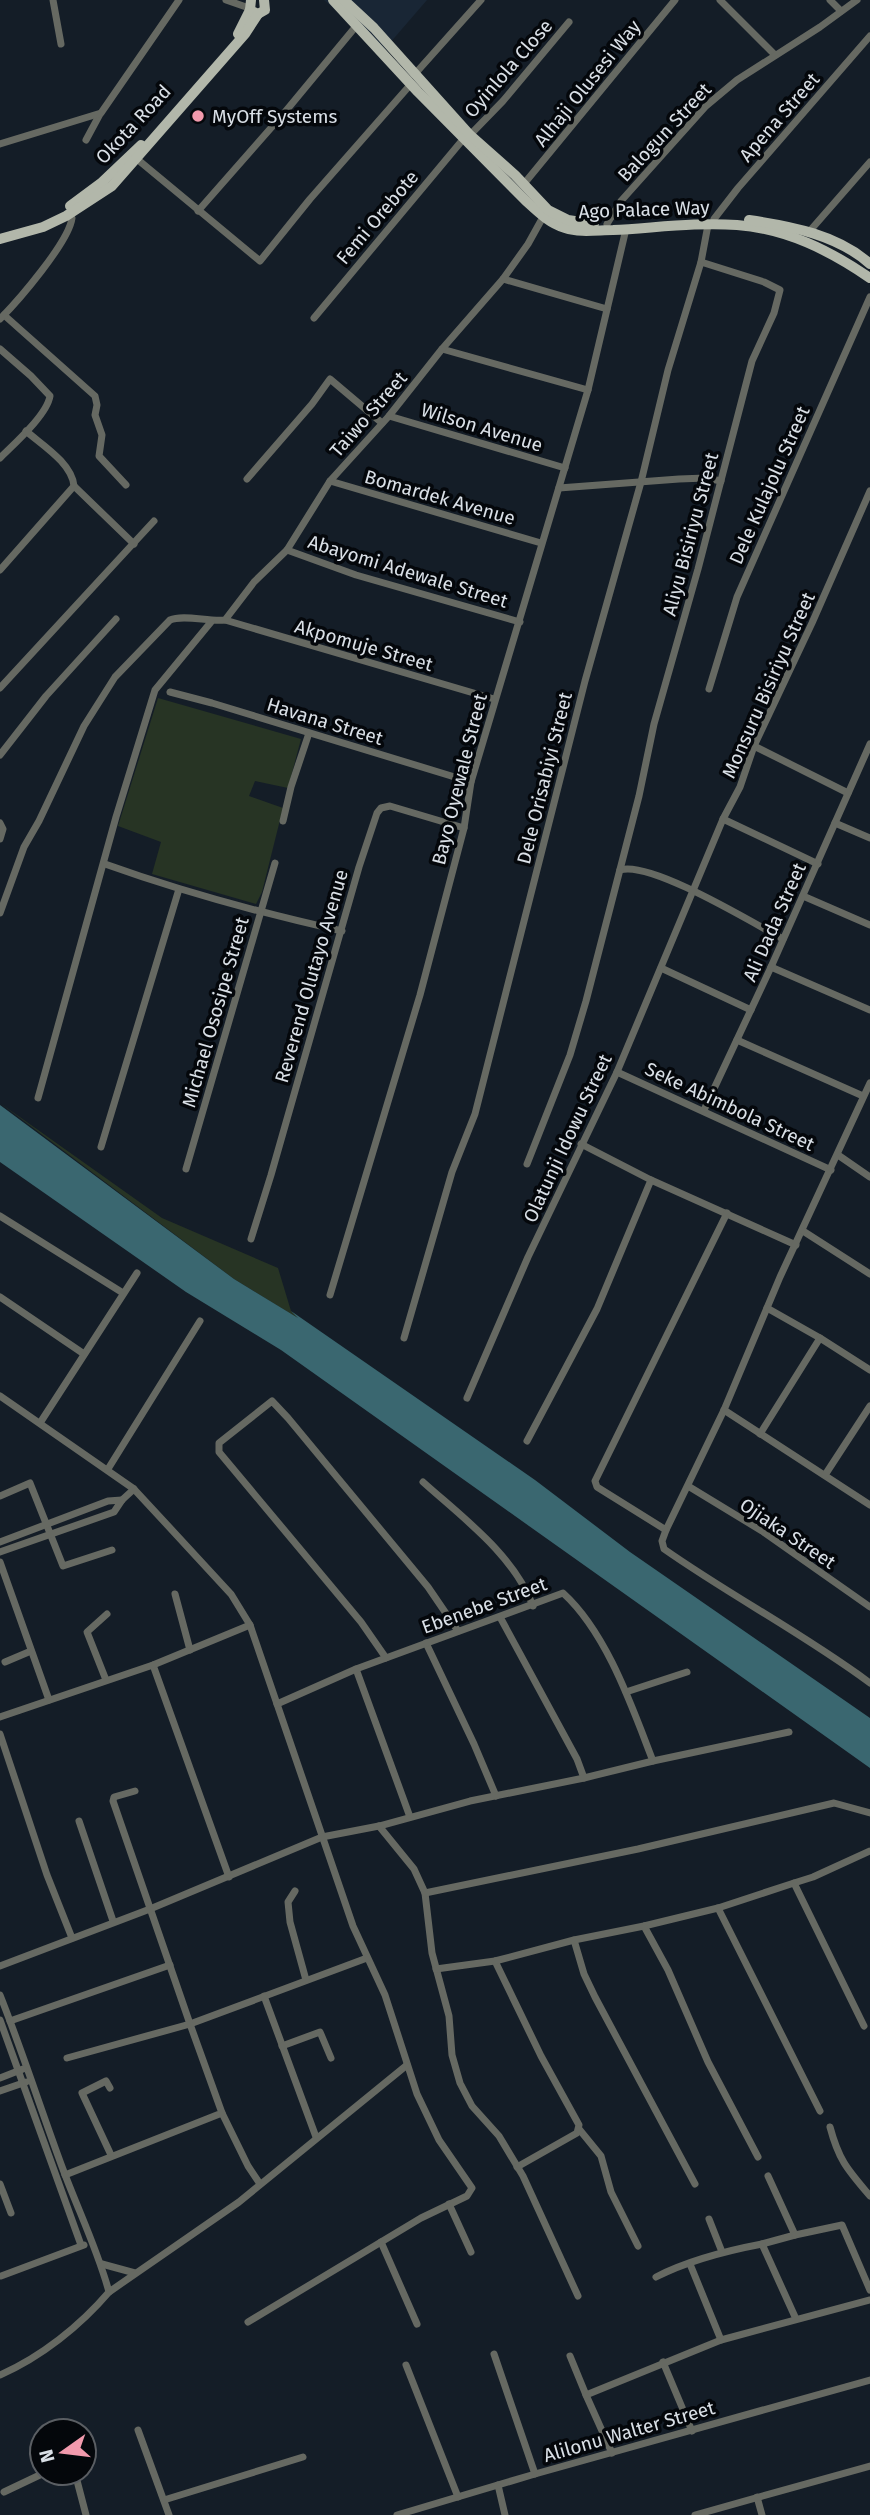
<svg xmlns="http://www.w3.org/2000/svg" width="870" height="2515" font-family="'Fira Sans',sans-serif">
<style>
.built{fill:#192635}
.green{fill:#273424}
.water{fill:#3a6770}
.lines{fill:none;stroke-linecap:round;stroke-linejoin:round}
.minor{stroke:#666962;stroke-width:7}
.major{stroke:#b2b7aa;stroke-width:10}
.poi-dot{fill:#f29aad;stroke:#04070b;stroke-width:2.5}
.labels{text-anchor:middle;stroke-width:7;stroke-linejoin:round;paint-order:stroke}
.street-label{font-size:19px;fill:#dae0e7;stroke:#04070b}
.poi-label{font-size:19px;fill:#dae0e7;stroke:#04070b;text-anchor:start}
</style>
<rect width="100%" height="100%" fill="#141d27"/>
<polygon class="built" points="324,0 427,0 383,51"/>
<g class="green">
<polygon points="158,698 301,739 288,788 255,781 249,796 283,808 262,892 256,904 152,874 161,842 118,826"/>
<polygon points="0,1103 162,1218 278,1268 291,1311 304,1322 234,1279"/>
</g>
<polygon class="water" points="0,1105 234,1279 298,1318 291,1311 535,1480 630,1552 870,1718 870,1768 281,1350 186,1292 0,1162"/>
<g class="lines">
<g class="minor">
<polyline points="53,0 61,44"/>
<polyline points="226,0 249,8"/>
<polyline points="720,0 775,55"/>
<polyline points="830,0 841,11"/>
<polyline points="414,75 481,0"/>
<polyline points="470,135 503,101 569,22"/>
<polyline points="86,140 100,114"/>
<polyline points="0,144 101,113 179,0"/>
<polyline points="137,159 260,261 310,199 411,84"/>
<polyline points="523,185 675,0"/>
<polyline points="198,211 285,112 357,25"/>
<polyline points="714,219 738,188 870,36"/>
<polyline points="607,224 621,201 706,106 737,80 820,27 857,0"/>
<polyline points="808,233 870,162"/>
<polyline points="503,279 607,309"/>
<polyline points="4,315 95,396 97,405 95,415 102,435 99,456 126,485"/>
<polyline points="314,318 465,137"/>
<path d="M0,319C18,301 69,242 72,218L66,216"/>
<path d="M0,349L31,376L50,396C47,415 14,444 0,458"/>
<polyline points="442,349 588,390"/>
<polyline points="389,416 565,468"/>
<path d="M26,431C42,445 72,463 74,486L134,544"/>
<polyline points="247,479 312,404 330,379 382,423"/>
<polyline points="330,481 541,543"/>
<polyline points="559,488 679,479 706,478 721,481"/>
<polyline points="287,550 356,575 520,622"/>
<polyline points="0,570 74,486"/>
<polyline points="225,620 494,699"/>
<polyline points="0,688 154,521"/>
<polyline points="709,689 737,597 870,297"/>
<polyline points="170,692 212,703 471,782"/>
<polyline points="754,746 848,793"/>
<polyline points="0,755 46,696 116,619"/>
<polyline points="723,819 818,864"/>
<polyline points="283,821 291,787 309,733"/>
<polyline points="0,823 3,829 0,839"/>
<polyline points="835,823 870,838"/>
<path d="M105,864C183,892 261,913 342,931"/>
<path d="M620,870C650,860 753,923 783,939"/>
<polyline points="803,896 870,925"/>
<path d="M0,913L24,847L39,821L84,726L115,677L170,620C183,614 209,622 225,620L254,582L287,550L330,481L389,416L442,349L503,279L528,244L543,217"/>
<polyline points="771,967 870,1010"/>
<polyline points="661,968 751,1010"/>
<polyline points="737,1040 863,1096"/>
<polyline points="617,1072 831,1170"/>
<polyline points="38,1098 116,817 155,690 211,622"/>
<polyline points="704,1110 771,967 870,744"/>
<polyline points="581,1144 651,1180 796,1245"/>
<polyline points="101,1147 179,889"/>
<polyline points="838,1155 870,1177"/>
<polyline points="527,1164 570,1055 586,1001 639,796 654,724 698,569 752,361 774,313 780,290 764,282 701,262"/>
<polyline points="186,1169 275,863"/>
<polyline points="727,1213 595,1481 597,1487 666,1530 724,1410 780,1277 870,1083"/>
<polyline points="0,1216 123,1293"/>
<polyline points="803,1231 870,1274"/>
<polyline points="251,1239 271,1175 359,867 377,813 381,808 390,806 464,828"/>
<polyline points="330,1295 420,995 464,828 471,782 588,390 626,229"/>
<polyline points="0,1297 84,1354"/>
<polyline points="767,1308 820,1338 870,1370"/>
<polyline points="404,1338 452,1172 475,1114 585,681 641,482 668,370 701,262 708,225"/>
<polyline points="0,1396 134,1489 231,1594 250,1625 353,1926 385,1995 417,2094 439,2140 472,2188 467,2196 421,2218 248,2322"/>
<polyline points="467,1398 528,1257 617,1072 723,819 740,787 754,746 812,623 870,491"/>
<polyline points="724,1410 870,1505"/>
<polyline points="40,1423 137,1273"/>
<polyline points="760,1434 820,1338"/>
<polyline points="527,1441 597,1309 651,1180"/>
<polyline points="108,1469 200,1321"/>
<polyline points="825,1475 870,1406"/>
<path d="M423,1482C463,1518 514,1555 533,1606"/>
<polyline points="688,1486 762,1531 870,1607"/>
<polyline points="0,1496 30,1483 63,1566 112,1550"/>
<path d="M666,1530L662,1541L664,1549C731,1596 804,1634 870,1683"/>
<polyline points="0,1542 108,1501 122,1500"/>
<polyline points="0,1552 114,1512 122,1500 134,1489"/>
<polyline points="0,1562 49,1700"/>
<polyline points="175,1594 190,1650"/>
<polyline points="500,1617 577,1759 584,1778"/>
<polyline points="426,1643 474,1744 496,1796"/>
<polyline points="386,1658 361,1622 219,1452 219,1443 272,1401 288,1418 428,1587 458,1631"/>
<polyline points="5,1662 31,1651"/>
<polyline points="153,1665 229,1877"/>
<polyline points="356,1669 410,1817"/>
<polyline points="106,1680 87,1632 107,1614"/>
<polyline points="626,1692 687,1672"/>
<path d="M277,1704L356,1669L563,1593C607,1633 632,1707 653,1761"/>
<polyline points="0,1717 153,1665 250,1625"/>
<polyline points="0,1734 47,1875 72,1938"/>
<polyline points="135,1791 114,1797 113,1801 190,2024 367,1958"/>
<polyline points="79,1821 113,1921"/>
<polyline points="379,1826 414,1869 425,1893 432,1953 449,2016 452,2055 460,2083 472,2106 499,2136 523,2176 578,2296"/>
<polyline points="794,1883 813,1877 870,1851"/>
<polyline points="295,1891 288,1902 290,1922 306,1980"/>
<polyline points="425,1893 638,1849 834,1803 870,1813"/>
<polyline points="718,1908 820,2111"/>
<polyline points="644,1926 668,1970 708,2062 758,2157"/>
<polyline points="574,1940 584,1974 595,1997 695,2184"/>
<polyline points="495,1961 541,2056 579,2125 577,2133 517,2167"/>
<polyline points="0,1966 150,1909 322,1837 379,1826 470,1801 584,1778 653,1761 789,1732"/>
<polyline points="436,1969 495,1961 574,1940 644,1926 718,1908 794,1883 864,2026"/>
<path d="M0,1995C23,2053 42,2113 64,2172C79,2212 98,2251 109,2292"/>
<polyline points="264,1996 316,2137"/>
<polyline points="0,2020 81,2245"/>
<polyline points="10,2021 170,1965"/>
<polyline points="282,2046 320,2032 331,2058"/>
<polyline points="0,2078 23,2069"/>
<polyline points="110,2088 106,2081 82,2093 111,2155"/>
<polyline points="0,2091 26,2082"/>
<polyline points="222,2113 248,2166 260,2184"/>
<path d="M830,2127C839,2161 848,2170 870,2196"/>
<polyline points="579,2129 601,2156 611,2192 638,2246"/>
<polyline points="65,2175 222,2113 190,2024 67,2058"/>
<polyline points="768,2176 795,2235 762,2244 796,2319"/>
<polyline points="0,2184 11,2213"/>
<polyline points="449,2204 471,2252"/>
<polyline points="709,2219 722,2252"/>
<polyline points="795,2235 842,2225 870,2290"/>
<polyline points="381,2242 417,2324"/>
<polyline points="102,2264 135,2273"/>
<polyline points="690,2264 721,2340"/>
<polyline points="1,2276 84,2245"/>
<path d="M656,2277C689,2260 725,2251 762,2244"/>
<polyline points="494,2354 535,2474"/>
<polyline points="570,2356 586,2395"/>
<polyline points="663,2362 692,2431"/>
<polyline points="406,2365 458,2497"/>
<path d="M0,2375C41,2357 80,2326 109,2292L239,2202L407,2065"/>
<polyline points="138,2430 169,2515"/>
<polyline points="612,2453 586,2395 721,2340 870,2300"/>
<polyline points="75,2473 86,2515"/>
<polyline points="498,2485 505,2515"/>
<polyline points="4,2492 44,2473"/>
<polyline points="757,2497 762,2515"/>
<polyline points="164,2500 303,2457"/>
<polyline points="397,2515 535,2474 870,2380"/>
<polyline points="695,2515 870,2466"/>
</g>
<g class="major">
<polyline points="251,0 250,10 258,14 265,10 264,0"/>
<path d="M333,0L418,92L526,201C538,212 549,223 565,228C580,233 598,230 613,230C654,228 696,222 737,225C787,229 829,250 870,278"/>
<polyline points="344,0 374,28 470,135 515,175 548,210 568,220 594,224"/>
<polyline points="238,34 250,10"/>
<polyline points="70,206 101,183 141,145"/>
<path d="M749,220C791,226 838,235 870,264"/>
<polyline points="0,239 43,227 66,216 112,186 245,34 258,14"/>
</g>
</g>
<circle class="poi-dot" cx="198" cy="116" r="7"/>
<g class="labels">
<g class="street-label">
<text transform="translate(508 68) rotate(-49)" y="7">Oyinlola Close</text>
<text transform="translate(587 83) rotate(-51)" y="7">Alhaji Olusesi Way</text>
<text transform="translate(779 117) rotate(-49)" y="7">Apena Street</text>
<text transform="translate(133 124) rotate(-47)" y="7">Okota Road</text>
<text transform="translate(664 132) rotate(-47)" y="7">Balogun Street</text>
<text transform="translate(644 209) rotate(-2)" y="7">Ago Palace Way</text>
<text transform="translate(377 217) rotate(-50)" y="7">Femi Orebote</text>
<text transform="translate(368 414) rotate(-49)" y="7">Taiwo Street</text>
<text transform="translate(482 427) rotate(17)" y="7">Wilson Avenue</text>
<text transform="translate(769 485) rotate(-66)" y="7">Dele Kulajolu Street</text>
<text transform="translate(440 497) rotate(16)" y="7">Bomardek Avenue</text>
<text transform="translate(690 534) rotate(-75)" y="7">Aliyu Bisiriyu Street</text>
<text transform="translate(408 571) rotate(17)" y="7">Abayomi Adewale Street</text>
<text transform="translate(364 645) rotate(16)" y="7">Akpomuje Street</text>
<text transform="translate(768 685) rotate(-66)" y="7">Monsuru Bisiriyu Street</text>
<text transform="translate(325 721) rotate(17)" y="7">Havana Street</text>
<text transform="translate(544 778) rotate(-76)" y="7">Dele Orisabiyi Street</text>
<text transform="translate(459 779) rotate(-76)" y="7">Bayo Oyewale Street</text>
<text transform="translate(774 922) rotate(-66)" y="7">Ali Dada Street</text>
<text transform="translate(311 976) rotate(-74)" y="7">Reverend Olutayo Avenue</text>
<text transform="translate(215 1012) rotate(-74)" y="7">Michael Ososipe Street</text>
<text transform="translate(730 1106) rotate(25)" y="7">Seke Abimbola Street</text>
<text transform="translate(567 1138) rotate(-65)" y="7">Olatunji Idowu Street</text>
<text transform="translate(788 1533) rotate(34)" y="7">Ojiaka Street</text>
<text transform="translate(484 1605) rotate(-20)" y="7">Ebenebe Street</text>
<text transform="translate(629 2431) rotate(-16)" y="7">Alilonu Walter Street</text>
</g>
<g class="poi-label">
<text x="212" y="123">MyOff Systems</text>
</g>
</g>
<g transform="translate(63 2452) rotate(256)"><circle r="33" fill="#04070b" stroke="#5a5e63" stroke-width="2"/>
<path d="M0-5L12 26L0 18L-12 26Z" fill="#f29aad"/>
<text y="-10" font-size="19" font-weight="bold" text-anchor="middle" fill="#dae0e7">N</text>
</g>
</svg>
